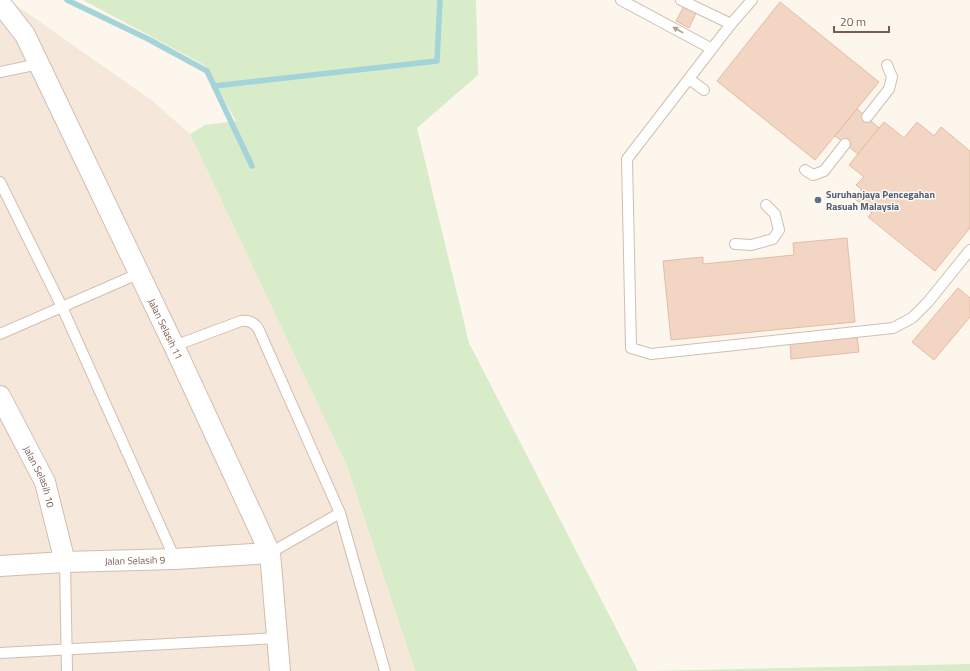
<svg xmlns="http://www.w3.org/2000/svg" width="970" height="671" font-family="'Titillium Web',sans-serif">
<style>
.residential{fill:#f5e8da}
.green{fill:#d8ecc9}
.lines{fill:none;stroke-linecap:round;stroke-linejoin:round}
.stream{stroke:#a5d3da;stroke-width:5.5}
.building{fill:#f3d5c3;stroke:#e6bba3}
.service-casing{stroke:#d1beb0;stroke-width:12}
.minor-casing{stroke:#d1beb0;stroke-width:22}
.service{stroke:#fff;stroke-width:10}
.minor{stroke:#fff;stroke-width:20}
.oneway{fill:#af9d94}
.service-dot{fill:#5c6f8a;stroke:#fffaf3;stroke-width:1.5}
.labels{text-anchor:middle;stroke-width:3;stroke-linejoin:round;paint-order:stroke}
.service-label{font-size:10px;font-weight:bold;fill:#4e5e75;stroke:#fffaf3;text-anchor:start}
.street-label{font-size:10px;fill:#7a5c4d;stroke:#fffaf3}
</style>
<rect width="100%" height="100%" fill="#fdf6ec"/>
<polygon class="residential" points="0,0 9,0 154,102 190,134 347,466 415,671 0,671"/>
<g class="green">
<polygon points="83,0 476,0 478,75 417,128 469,343 638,671 415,671 347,466 190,134 205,125 236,121 204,65"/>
<polygon points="970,664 970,671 651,671"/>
</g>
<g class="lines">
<g class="stream">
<polyline points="67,0 148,39 207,71 252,166"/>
<polyline points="214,86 437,61 440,0"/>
</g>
</g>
<g class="building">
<polygon points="780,2 879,82 815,160 717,81"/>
<polygon points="684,6 696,13 689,28 676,21"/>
<polygon points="857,109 879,128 858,154 835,136"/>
<polygon points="884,122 904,138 917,122 934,136 941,127 970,151 970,228 935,271 868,217 872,213 855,199 862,190 856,185 864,177 849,165"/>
<polygon points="847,238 855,322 671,340 663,261 703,257 703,264 794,255 793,243"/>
<polygon points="958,288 970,298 970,317 934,360 912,342"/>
<polygon points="857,336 859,352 791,359 790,343"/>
</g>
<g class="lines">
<defs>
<g id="service">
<polyline points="621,0 712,49"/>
<polyline points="681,0 731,24"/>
<polyline points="752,0 731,24 627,159 631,348 651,354 893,328 912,318 928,302 970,250"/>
<polyline points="0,72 39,64"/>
<polyline points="689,79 704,90"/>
<polyline points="867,117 889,89 892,77 887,65"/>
<polyline points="805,170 813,175 824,171 845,144"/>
<polyline points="0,182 62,307 175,559"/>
<polyline points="735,244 751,245 773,239 779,230 775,214 766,205"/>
<polyline points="0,334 140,273"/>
<path d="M174,346L241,321C249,320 253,322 258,328L340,513L385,671"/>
<polyline points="270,553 340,513"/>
<polyline points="65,562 67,671"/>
<polyline points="0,653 277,638"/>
</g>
<g id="minor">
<path id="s1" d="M0,5L4,8L25,35L174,346L270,553L280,671"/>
<path id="s2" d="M0,396L45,482L65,562"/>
<path id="s3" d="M0,566L65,562L175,559L270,553"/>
</g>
</defs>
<use href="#service" class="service-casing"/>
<use href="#minor" class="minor-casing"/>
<use href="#service" class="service"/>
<use href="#minor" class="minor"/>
</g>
<defs><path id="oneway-solid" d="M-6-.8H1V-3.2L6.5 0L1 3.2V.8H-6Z"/></defs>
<use class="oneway" href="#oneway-solid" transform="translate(678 30) rotate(-151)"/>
<circle class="service-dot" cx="818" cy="200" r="4"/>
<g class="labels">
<g class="service-label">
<text x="826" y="198">Suruhanjaya Pencegahan<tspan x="826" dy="12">Rasuah Malaysia</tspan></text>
</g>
<g class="street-label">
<text dy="4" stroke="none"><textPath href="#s1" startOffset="365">Jalan Selasih 11</textPath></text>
<text dy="4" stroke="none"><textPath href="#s2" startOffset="90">Jalan Selasih 10</textPath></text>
<text dy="4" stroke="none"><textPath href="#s3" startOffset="135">Jalan Selasih 9</textPath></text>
</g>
</g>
<path d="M834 26v6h55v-6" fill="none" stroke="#7a5c4d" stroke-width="2"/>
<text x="840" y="26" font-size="12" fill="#7a5c4d" stroke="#fffaf3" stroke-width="3" paint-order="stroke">20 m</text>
</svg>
